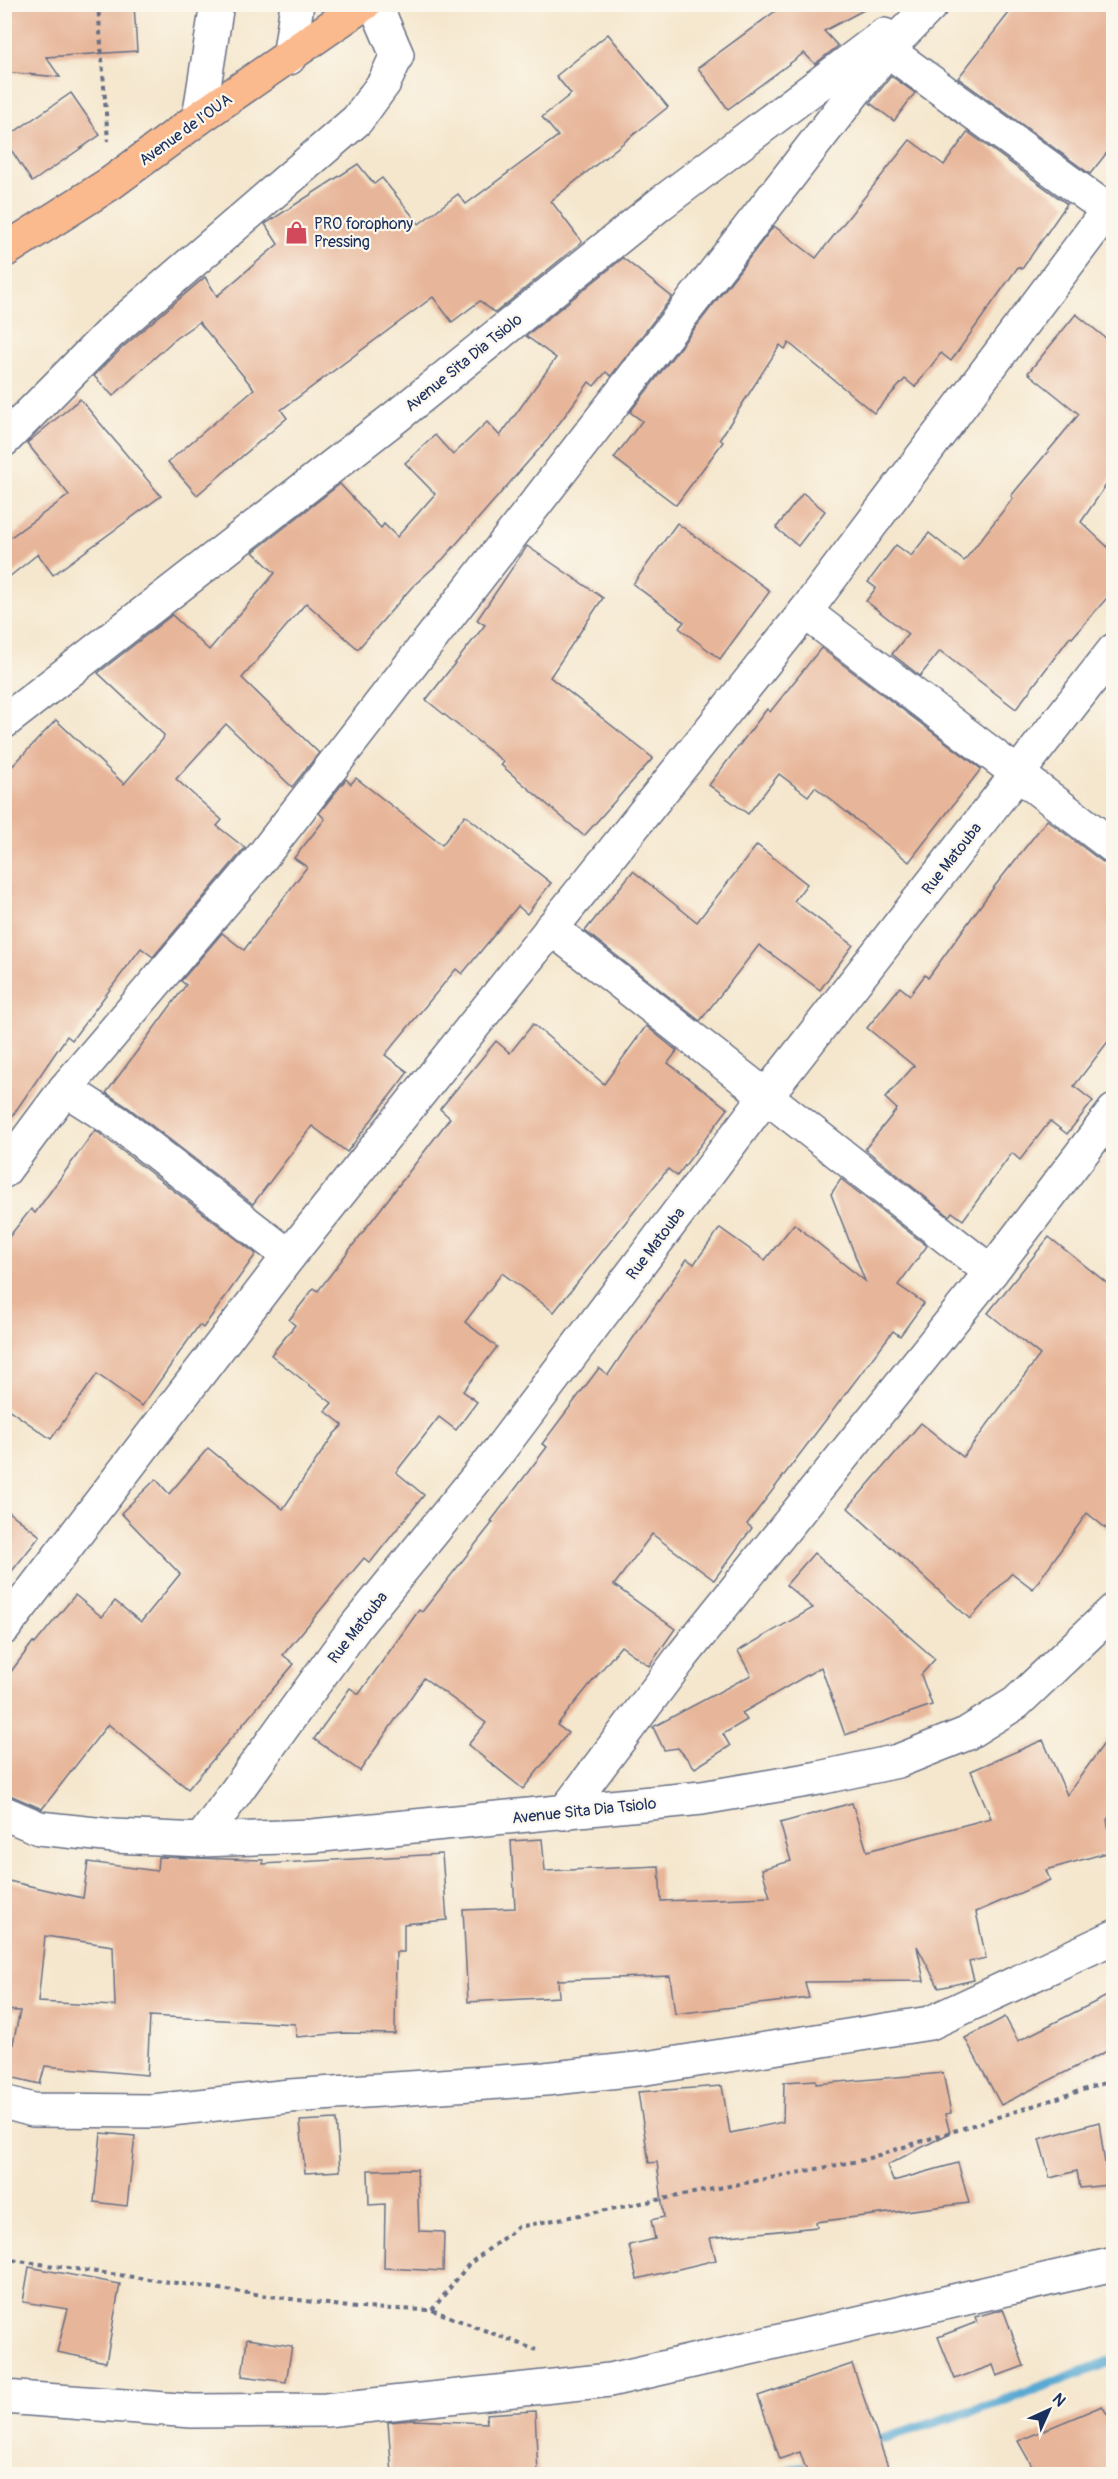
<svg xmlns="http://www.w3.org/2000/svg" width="1118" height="2479" font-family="Pangolin,sans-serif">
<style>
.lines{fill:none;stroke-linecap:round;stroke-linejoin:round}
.stream{stroke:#58a9d3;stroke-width:10}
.building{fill:#e7b599;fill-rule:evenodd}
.minor-casing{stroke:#676f85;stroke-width:36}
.major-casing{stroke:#676f85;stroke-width:36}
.path{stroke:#676f85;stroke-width:4;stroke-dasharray:4.5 4.5;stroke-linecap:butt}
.minor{stroke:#fff;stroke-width:33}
.major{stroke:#fbba8d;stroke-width:33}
.labels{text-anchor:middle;stroke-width:4.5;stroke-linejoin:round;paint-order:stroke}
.street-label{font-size:16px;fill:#1b2f5e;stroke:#fbf7ec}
.poi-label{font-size:16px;fill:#1b2f5e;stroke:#fbf7ec;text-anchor:start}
</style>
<rect width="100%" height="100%" fill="#fbf7ec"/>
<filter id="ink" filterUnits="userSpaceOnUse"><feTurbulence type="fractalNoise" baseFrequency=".0167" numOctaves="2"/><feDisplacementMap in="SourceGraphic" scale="12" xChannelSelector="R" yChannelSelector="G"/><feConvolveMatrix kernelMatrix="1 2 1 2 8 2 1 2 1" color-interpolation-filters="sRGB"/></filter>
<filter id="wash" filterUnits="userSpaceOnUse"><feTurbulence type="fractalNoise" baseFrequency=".008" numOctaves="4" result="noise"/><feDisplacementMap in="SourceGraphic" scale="24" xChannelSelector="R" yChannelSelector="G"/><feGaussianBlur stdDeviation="1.35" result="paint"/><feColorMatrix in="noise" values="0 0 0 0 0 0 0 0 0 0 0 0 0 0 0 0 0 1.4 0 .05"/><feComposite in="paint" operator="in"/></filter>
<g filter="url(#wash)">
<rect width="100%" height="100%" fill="#f5e7ce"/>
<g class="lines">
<g class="stream">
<polyline points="867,2443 997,2403 1114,2360"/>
<polyline points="781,2474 818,2461"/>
</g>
</g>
<g id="blocks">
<g class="building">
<polygon points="4,4 134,4 137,51 46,57 60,77 4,72"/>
<polygon points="785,4 875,4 824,31 838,46 815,64 804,53 728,109 698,68"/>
<polygon points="1016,4 1113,4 1113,145 1090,174 958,78"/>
<polygon points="608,34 668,107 551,201 582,242 495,313 480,301 452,322 433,297 281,410 287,418 197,495 168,462 254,389 199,322 176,338 113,396 94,376 123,347 205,277 217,296 278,244 265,224 358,164 374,184 382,178 419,224 458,194 466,204 558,136 542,117 571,94 556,76"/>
<polygon points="891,76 915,93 894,121 870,103"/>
<polygon points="71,93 100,135 32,182 4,139"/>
<polygon points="968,132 1067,204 1022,269 1018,267 951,361 941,353 915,387 905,379 874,413 789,343 785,349 780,345 720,439 723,442 676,505 614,458 642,421 630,412 774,226 816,258 910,140 944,165"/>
<polygon points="623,258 672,297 611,376 606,372 594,386 589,382 548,439 443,559 412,587 358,649 306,603 242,678 319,753 292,787 226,724 176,779 222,820 217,826 245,848 153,957 141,948 72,1040 67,1036 4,1128 4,775 56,720 124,784 163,739 164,735 98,673 172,615 209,650 275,573 253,552 340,484 381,528 384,524 397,537 435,494 405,463 435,435 453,455 487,422 500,436 556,358 526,336"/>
<polygon points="1076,314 1113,344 1113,475 1081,522 1113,552 1113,591 1072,638 1070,637 1016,709 940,651 920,676 892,654 908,634 866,601 876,588 868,582 896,545 911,556 929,533 964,561 1013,498 1011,496 1079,414 1028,373"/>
<polygon points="80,399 161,496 53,575 38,554 4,581 4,542 69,495 27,443"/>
<polygon points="803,493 825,511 798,546 776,528"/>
<polygon points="677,523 770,591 720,659 679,628 684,622 633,584"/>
<polygon points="527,546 603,598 550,677 653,758 584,836 501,765 504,762 426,700 485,625 477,620"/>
<polygon points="821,648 981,769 909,862 815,787 808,796 779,774 748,814 709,785 767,709 770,712"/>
<polygon points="356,778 442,845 465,815 551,883 527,914 518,906 462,974 456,969 385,1055 408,1072 347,1152 312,1126 253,1204 129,1108 106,1093 186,985 181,981 222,933 244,950 307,867 294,858 325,819 319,813 346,779 351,784"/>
<polygon points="1047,820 1103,862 1113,867 1113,1035 1074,1086 1093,1101 1067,1134 1050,1121 1020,1160 1012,1153 963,1220 952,1212 949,1216 865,1149 897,1109 885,1098 914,1066 867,1028 900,987 910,995 925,975 928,978 994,887"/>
<polygon points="757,845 807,884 794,901 853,945 820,990 759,945 700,1021 585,931 633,871 697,922"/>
<polygon points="533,1024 604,1084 646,1026 677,1051 668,1063 728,1109 677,1176 668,1169 554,1312 502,1273 465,1322 497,1347 463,1391 477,1402 456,1430 439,1417 396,1472 424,1495 370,1563 364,1558 283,1655 294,1664 188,1789 108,1724 42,1809 12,1796 4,1790 4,1681 33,1642 35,1644 75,1595 102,1617 115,1601 141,1622 180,1574 121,1513 156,1479 169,1494 208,1448 283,1509 334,1434 343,1425 325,1411 332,1403 271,1355 295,1325 289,1320 314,1288 318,1291 450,1118 440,1109 496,1041 510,1053"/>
<polygon points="95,1130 256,1254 203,1328 199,1325 142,1406 97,1374 51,1439 4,1406 4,1243 31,1209 35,1213"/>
<polygon points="841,1179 927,1246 898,1285 924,1303 900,1336 893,1331 747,1524 752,1528 714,1580 652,1534 614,1585 675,1629 649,1666 621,1646 557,1725 568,1733 523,1789 468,1745 486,1723 424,1678 360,1771 314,1739 350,1688 359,1694 419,1610 422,1612 493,1522 491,1521 547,1447 542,1444 599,1368 608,1375 687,1259 694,1264 720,1228 765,1260 794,1224 865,1281 831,1194"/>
<polygon points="1049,1237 1113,1288 1113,1534 1087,1513 1033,1589 1012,1573 970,1619 848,1508 921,1423 963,1457 1040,1355 988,1313"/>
<polygon points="4,1508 40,1536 4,1581"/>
<polygon points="814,1553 935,1659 921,1675 932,1705 845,1735 821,1667 742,1713 747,1720 723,1734 730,1746 695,1768 678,1748 664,1750 653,1727 751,1675 738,1651 813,1608 786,1585"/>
<polygon points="1113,1731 1113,1811 1107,1820 1113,1851 1046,1870 1050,1880 976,1912 986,1958 969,1962 974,1980 939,1988 917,1946 924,1981 805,1982 809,1998 675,2014 670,1976 558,1980 559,1997 468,2002 463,1910 515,1908 511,1841 542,1839 545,1871 659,1866 661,1901 770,1897 762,1869 791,1861 780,1823 852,1803 867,1851 991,1818 971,1771 1043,1740 1067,1795"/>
<path d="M442,1854L447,1920L404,1924V1952H396L395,2034L344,2033L297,2037L295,2024L150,2016L147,2075L45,2066L40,2084L6,2076L20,2011L4,2010V1880L83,1898L88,1862L157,1871L158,1857L263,1860V1864ZM45,1936L113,1946L115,2006L38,2002Z"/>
<polygon points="1113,1993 1113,2048 1001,2105 965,2038 1005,2017 1018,2041"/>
<polygon points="943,2073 951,2113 945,2114 950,2133 887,2165 893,2181 958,2163 969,2203 816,2222 817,2227 710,2238 716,2260 637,2279 629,2245 655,2239 651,2220 664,2217 657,2162 649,2163 638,2092 722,2086 730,2133 783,2122 784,2082 816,2080 816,2084"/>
<polygon points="336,2119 340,2171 305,2173 300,2121"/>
<polygon points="1099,2122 1108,2185 1080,2188 1077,2171 1050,2178 1039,2139"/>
<polygon points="101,2133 135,2136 127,2206 94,2202"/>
<polygon points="417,2169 419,2231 444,2232 443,2271 384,2268 385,2204 369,2205 368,2170"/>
<polygon points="29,2267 120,2284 106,2362 57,2352 68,2309 23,2302"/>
<polygon points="1003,2309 1024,2366 997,2376 993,2365 955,2379 938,2337 977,2322 975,2317"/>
<polygon points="247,2339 292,2346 286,2382 242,2376"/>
<polygon points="852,2364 891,2475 808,2475 800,2452 780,2459 758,2396"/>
<polygon points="1102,2406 1113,2423 1113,2475 1037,2475 1018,2441"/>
<polygon points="535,2411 538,2474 392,2475 388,2422 413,2420 487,2423 486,2414"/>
</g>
</g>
</g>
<g filter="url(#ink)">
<use href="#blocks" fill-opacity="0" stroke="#676f85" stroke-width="1.5"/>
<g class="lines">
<defs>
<g id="minor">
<polyline points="887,50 1108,210"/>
<polyline points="289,58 297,4"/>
<polyline points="199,118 217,4"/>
<polyline points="4,440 110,333 357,120 384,83 397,55 375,4"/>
<polyline points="805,612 1114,847"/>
<polyline points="4,722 397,416 660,204 884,35"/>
<polyline points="551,928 991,1272"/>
<polyline points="65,1089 118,1123 289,1256"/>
<polyline points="4,1171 65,1089 258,862 887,50 932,4"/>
<polyline points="4,1628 289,1256 805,612 1114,202"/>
<polyline points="4,1813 39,1828 114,1836 201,1840 312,1836 702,1798 819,1778 898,1761 966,1734 1016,1703 1114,1610"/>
<polyline points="564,1813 683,1655 991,1272 1114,1111"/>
<polyline points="201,1840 356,1626 498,1452 766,1096 1114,650"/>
<polyline points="4,2102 33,2110 153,2111 290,2096 545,2079 646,2068 930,2023 1114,1937"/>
<polyline points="4,2397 192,2411 326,2410 610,2380 1114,2264"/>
</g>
<polyline id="major" points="4,251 111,183 199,118 364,4"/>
</defs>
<use href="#minor" class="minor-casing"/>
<use href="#major" class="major-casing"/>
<g class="path">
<polyline points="98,4 108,141"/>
<polyline points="4,2259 356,2308 432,2310 536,2350"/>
<polyline points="432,2310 469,2264 518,2227 863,2160 1114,2080"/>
</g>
<use href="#minor" class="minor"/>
<use href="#major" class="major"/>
</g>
</g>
<defs>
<symbol id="shop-bare" viewBox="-9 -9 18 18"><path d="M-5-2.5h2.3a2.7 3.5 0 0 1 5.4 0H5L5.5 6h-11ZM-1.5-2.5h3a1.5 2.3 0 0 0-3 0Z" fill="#d1495b" stroke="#fbf7ec" stroke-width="2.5" paint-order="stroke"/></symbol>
</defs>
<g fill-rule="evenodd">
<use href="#shop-bare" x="280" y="216" width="33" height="33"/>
</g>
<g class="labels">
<g class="street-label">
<text transform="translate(185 129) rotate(-36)" y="6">Avenue de l'OUA</text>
<text transform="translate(463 362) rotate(-39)" y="6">Avenue Sita Dia Tsiolo</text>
<text transform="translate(951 858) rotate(-52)" y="6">Rue Matouba</text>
<text transform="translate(655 1243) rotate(-53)" y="6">Rue Matouba</text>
<text transform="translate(357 1627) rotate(-52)" y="6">Rue Matouba</text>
<text transform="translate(584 1810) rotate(-6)" y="6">Avenue Sita Dia Tsiolo</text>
</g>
<g class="poi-label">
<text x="314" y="229">PRO forophony<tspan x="314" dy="18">Pressing</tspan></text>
</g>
</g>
<rect width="1118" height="2479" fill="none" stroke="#fbf7ec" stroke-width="24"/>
<g transform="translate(1049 2410) rotate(45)" stroke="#fbf7ec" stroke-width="4.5" paint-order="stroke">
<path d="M0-4.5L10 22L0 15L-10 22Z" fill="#1b2f5e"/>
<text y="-9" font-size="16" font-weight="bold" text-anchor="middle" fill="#1b2f5e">N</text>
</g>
</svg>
